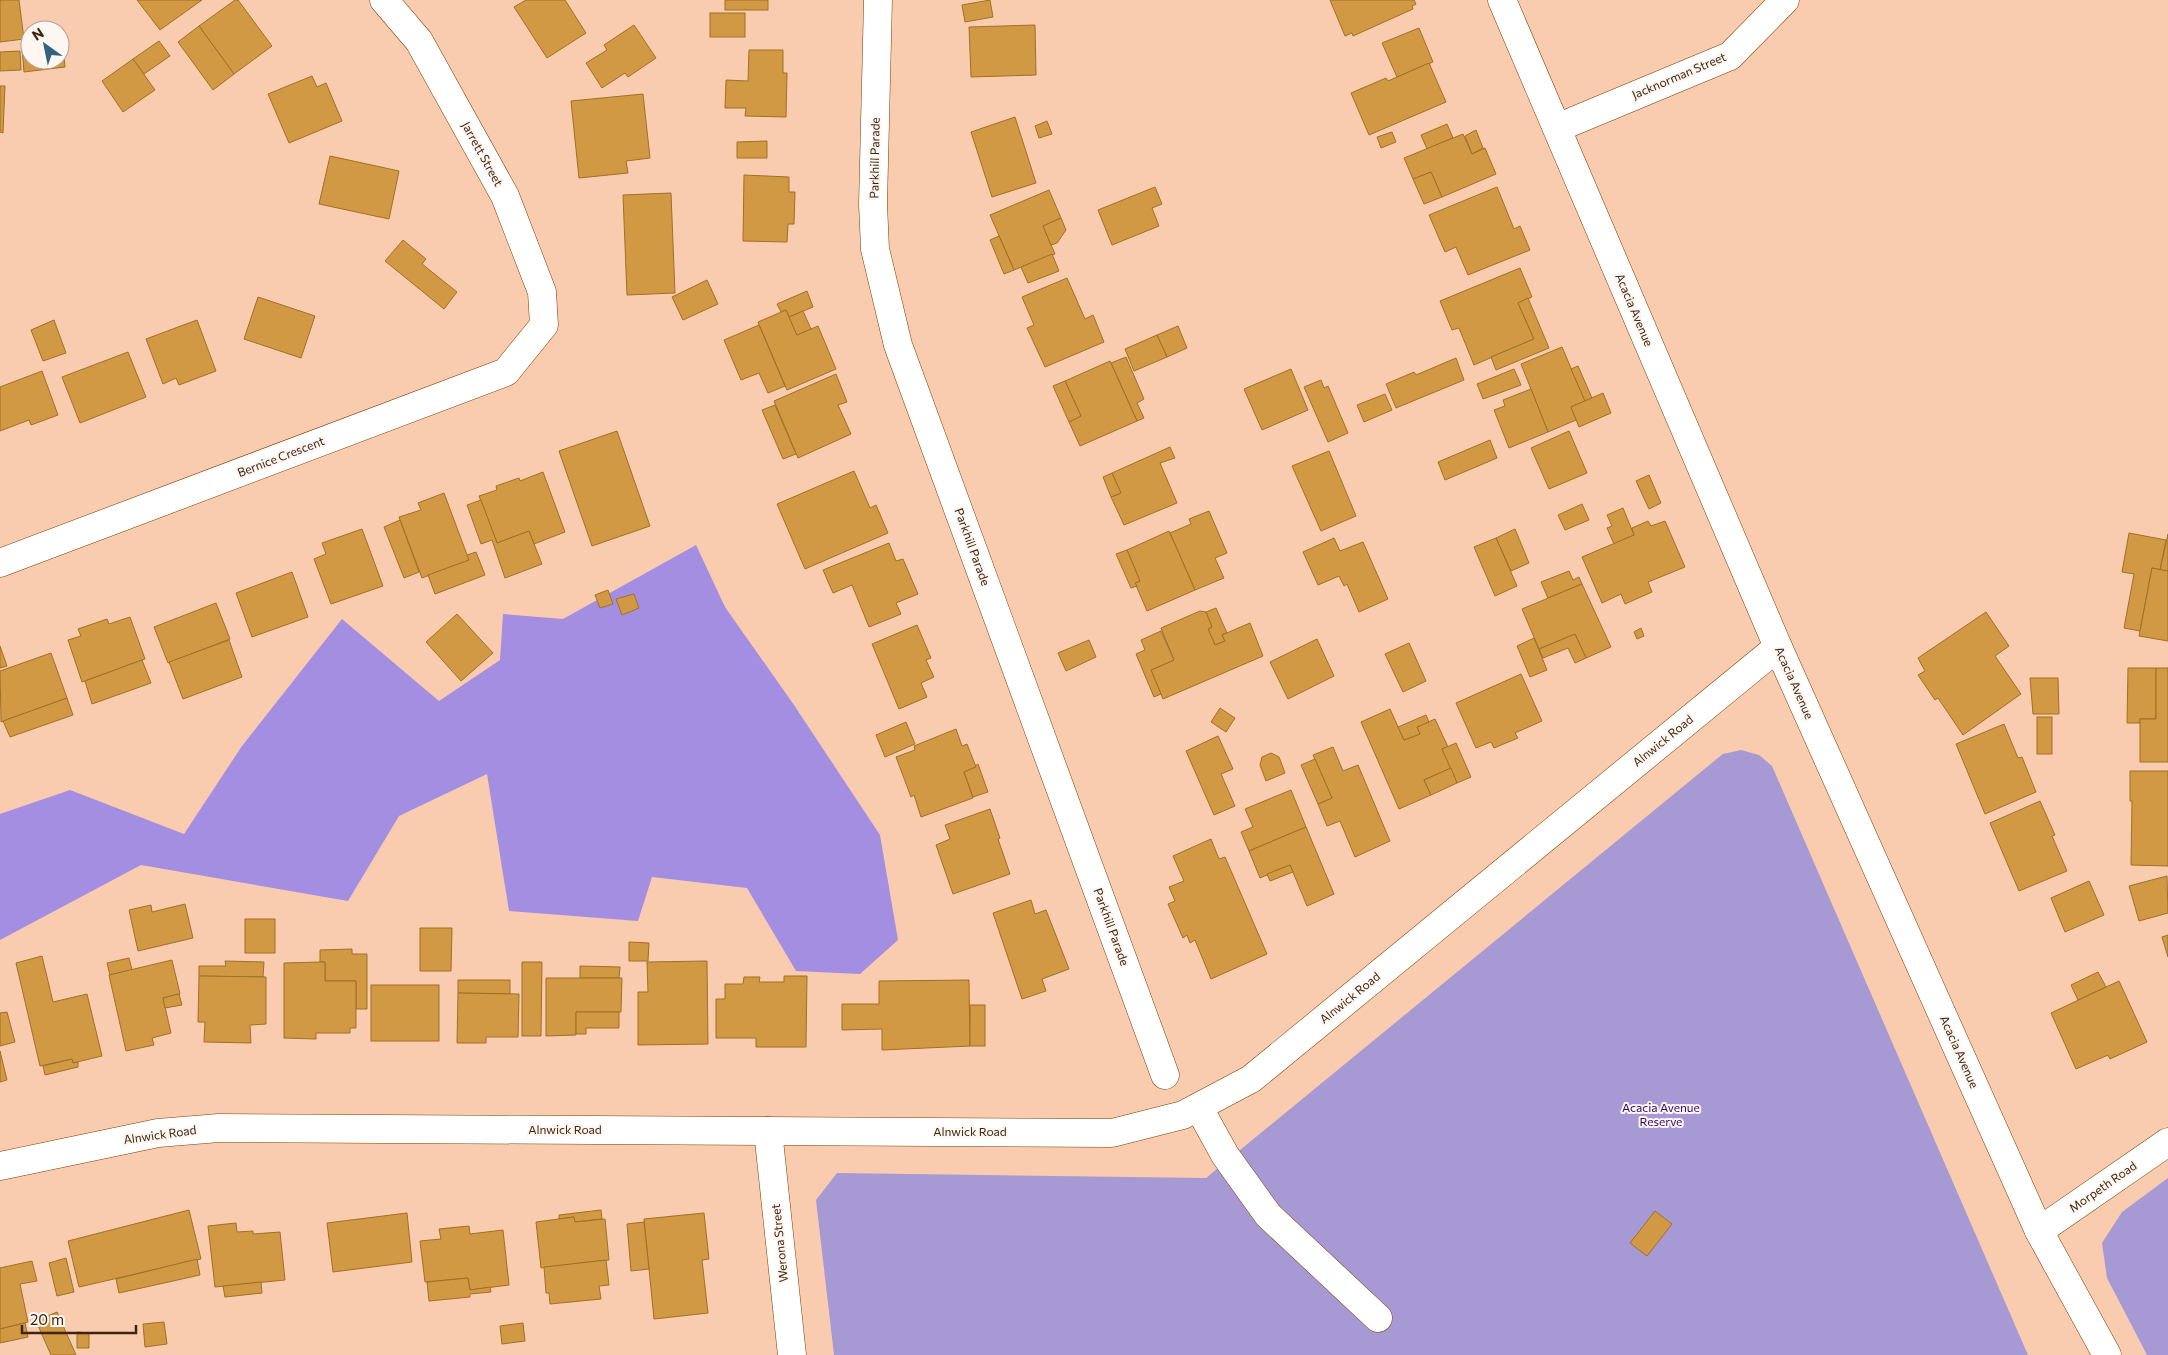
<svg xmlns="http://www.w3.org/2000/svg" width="2168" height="1355" font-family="Commissioner,sans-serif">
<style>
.green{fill:#a799d3}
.forest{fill:#a48ee2}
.building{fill:#d19944;stroke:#9f7025}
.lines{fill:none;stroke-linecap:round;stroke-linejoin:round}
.minor-casing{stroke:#7d3e02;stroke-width:29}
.minor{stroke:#fff;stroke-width:28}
.labels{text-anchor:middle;stroke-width:4;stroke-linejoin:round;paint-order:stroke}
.street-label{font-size:12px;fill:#3f230e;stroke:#fdf6f1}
.park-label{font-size:12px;fill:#34056b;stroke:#fdf6f1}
</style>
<rect width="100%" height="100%" fill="#f9ccaf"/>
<g class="green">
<polygon points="1741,750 1759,755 1772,766 2028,1355 834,1355 816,1200 837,1173 1206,1178 1713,762 1723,754"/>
<polygon points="2168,1178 2168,1355 2147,1355 2107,1278 2102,1243 2122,1212"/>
</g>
<polygon class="forest" points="696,545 725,607 794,705 880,835 898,940 860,974 796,971 747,888 652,877 638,921 509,911 487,774 399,816 348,901 141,865 0,940 0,814 70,790 184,834 242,746 342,619 439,701 500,660 503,614 563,619"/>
<g class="building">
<polygon points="0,0 19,0 24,39 0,42"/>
<polygon points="137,0 202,0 160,30"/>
<polygon points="235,0 238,0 272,46 234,74 199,26"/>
<polygon points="526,0 565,0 586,33 547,58 514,7"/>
<rect x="725" y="0" width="43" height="10"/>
<polygon points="990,0 993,17 965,22 962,5"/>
<polygon points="1330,0 1414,0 1416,4 1412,6 1413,9 1353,36 1352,33 1345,36"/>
<rect x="710" y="13" width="35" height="24"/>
<polygon points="634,25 656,58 628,77 625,73 602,88 586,63 607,50 604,45"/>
<polygon points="1035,25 1036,75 971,77 969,27"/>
<polygon points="199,26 234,74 213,90 178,42"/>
<polygon points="1419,28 1433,62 1397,77 1382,43"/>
<polygon points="159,41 170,56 144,74 133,59"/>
<polygon points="60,45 63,45 65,67 24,72 22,49 30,48 30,60 60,60"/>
<polygon points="749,50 783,50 783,73 787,73 786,117 745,116 746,108 725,108 726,80 748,81"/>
<polygon points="20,51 21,70 0,71 0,52"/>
<polygon points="133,59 155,90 123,112 102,81"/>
<polygon points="1429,63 1446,102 1369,135 1351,93 1386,78 1388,81"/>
<polygon points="312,76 317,87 326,83 342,121 289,143 268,94"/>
<polygon points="0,86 5,86 3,133 0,132"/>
<polygon points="643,94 650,158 626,161 628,173 579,178 571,101"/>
<polygon points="1015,117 1036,183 992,197 971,132"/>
<polygon points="1047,121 1052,134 1039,138 1035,126"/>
<polygon points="1447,124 1453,138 1427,149 1421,135"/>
<polygon points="1476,130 1483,148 1472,154 1465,136"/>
<polygon points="1392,132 1396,142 1381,148 1377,137"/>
<polygon points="1463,134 1472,154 1485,148 1496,174 1442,197 1431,172 1413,179 1404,158"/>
<polygon points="767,141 767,158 737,158 737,142"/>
<polygon points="330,156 399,171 389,219 319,204"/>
<polygon points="1431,172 1442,197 1424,204 1413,179"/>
<polygon points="744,175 789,177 789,192 795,192 794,224 788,224 787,242 743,241"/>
<polygon points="1155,187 1162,204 1152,208 1159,226 1112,245 1098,210"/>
<polygon points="1497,187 1514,229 1520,226 1530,250 1468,275 1456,247 1445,252 1429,215"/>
<polygon points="1049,190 1061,218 1043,226 1055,254 1014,270 990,215"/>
<polygon points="671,193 675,293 627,295 623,195"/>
<polygon points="1061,218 1066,230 1057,243 1051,245 1043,226"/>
<polygon points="999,236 1014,270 1004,274 990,240"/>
<polygon points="403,240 426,259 422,264 457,292 444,309 385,261"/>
<polygon points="1052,254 1059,271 1028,283 1021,267"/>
<polygon points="1520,268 1532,297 1518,303 1534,339 1474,365 1459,328 1452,330 1440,301"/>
<polygon points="1067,278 1085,319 1093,315 1104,342 1045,367 1027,328 1034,325 1022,297"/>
<polygon points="707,280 718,304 683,320 672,297"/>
<polygon points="807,291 813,307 789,317 786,310 781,312 777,304"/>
<polygon points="258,297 315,316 301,358 244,339"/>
<polygon points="1528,298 1549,348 1496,370 1491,357 1534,339 1518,303"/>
<polygon points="786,310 797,335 818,326 836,369 787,390 758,322"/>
<polygon points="803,311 811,329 797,335 789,317"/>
<polygon points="54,320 66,353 43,361 31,330"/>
<polygon points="197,320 216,371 179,385 176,378 163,384 146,339"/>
<polygon points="759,325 785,386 768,393 759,373 741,380 724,340"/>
<polygon points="1178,326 1187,348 1167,357 1157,335"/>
<polygon points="1157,335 1167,357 1134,371 1125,349"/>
<polygon points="1562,347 1585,401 1571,407 1576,420 1548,432 1521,364"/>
<polygon points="128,352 146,397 80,423 62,377"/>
<polygon points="1126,357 1144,399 1137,403 1144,418 1137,421 1111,363"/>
<polygon points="1456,358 1464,380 1396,408 1386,384 1414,372 1416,375"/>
<polygon points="1110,361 1137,421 1080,446 1069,422 1081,416 1065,381"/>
<polygon points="1578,366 1592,398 1585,401 1571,369"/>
<polygon points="1291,369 1308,410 1262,430 1244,389"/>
<polygon points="1514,369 1521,385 1483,399 1477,384"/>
<polygon points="42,371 58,415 31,425 29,420 0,431 0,387"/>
<polygon points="836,374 847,402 838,405 851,434 798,458 774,401"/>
<polygon points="1321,380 1324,388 1328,386 1348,433 1328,442 1304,387"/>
<polygon points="1065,381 1081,416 1069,422 1053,386"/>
<polygon points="1531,389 1548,432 1509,448 1494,410 1505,406 1503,400"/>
<polygon points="1603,393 1611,413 1579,427 1571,407"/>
<polygon points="1385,394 1392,410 1364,422 1357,405"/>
<polygon points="775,405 796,454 783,459 762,410"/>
<polygon points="617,431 650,526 592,546 559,451"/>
<polygon points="1569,431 1587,473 1549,489 1531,448"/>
<polygon points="1490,440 1497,458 1445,480 1438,462"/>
<polygon points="1170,447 1175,458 1160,463 1177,503 1124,525 1111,497 1121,493 1112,473"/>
<polygon points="1329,451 1356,516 1321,531 1292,466"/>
<polygon points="854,471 870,508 876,505 888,533 805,569 777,504"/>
<polygon points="543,472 565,532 534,544 529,531 497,543 479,496 497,490 496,486 519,478 520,481"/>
<polygon points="1112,473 1121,493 1111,497 1103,477"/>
<polygon points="1649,475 1661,503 1649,509 1636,481"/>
<polygon points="444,493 469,560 422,578 399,517 421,510 418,503"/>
<polygon points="481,500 497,543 529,531 542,564 505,578 492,540 481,544 467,505"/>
<polygon points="1582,504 1589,520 1565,530 1558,515"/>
<polygon points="1623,508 1634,535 1614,544 1607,528 1612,526 1607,515"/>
<polygon points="1209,511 1227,553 1215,558 1224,578 1195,590 1170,533 1191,524 1189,519"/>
<polygon points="400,520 419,572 404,578 384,527"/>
<polygon points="1648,521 1651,526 1665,521 1685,567 1648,582 1652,592 1625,604 1621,594 1602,603 1582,557 1634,535 1632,528"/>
<polygon points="362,529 383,586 331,604 314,559 326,554 322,543"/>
<polygon points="1515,529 1529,563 1511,571 1496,538"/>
<polygon points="1169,531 1195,590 1147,611 1135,583 1140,581 1127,550"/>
<polygon points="2129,533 2166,540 2160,570 2152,568 2140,631 2124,628 2134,574 2122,572"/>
<polygon points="2168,534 2168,571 2160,570"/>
<polygon points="1334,538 1340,551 1363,542 1388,599 1359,612 1347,584 1344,586 1339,576 1318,585 1303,552"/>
<polygon points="1496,538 1517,586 1495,596 1474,547"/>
<polygon points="889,543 896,561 903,559 918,594 896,603 901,614 869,627 852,585 833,593 823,570"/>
<polygon points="1127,550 1140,581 1135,583 1137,586 1131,588 1116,554"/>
<polygon points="476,552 485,575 435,594 428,575 469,560 467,555"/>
<polygon points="2152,568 2168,571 2168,641 2139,636"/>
<polygon points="1569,571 1573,580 1579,577 1582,584 1548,598 1541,582"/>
<polygon points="292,572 308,617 252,637 236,593"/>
<polygon points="1582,584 1611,647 1586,658 1575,634 1539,649 1522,609"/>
<polygon points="608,590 613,604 600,608 595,595"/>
<polygon points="634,594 639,608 622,615 616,599"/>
<polygon points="216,603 230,639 168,663 154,627"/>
<polygon points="1216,608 1227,633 1222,635 1225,641 1215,645 1208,629 1212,627 1206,612"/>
<polygon points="1200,611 1206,612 1212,627 1208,629 1215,645 1225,641 1222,635 1250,623 1263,656 1163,699 1151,670 1174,660 1161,628"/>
<polygon points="1986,612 2009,646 1995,656 2021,694 1963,735 1938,698 1935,700 1918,675 1925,671 1918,658"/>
<polygon points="457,614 493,653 461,681 426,642"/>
<polygon points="130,617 145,659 82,682 68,640 81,636 78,629 107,619 109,624"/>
<polygon points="917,625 931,658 926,660 934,677 921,683 927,697 899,709 872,644"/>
<polygon points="1641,628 1644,636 1637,639 1634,632"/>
<polygon points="1161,631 1174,660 1151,670 1161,694 1154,697 1136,654 1145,650 1141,640"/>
<polygon points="1575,634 1586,658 1575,663 1568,648 1543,658 1539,649"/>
<polygon points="1534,638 1547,670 1530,677 1517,646"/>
<polygon points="1317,639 1334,676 1288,699 1270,662"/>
<polygon points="229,640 242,677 183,699 169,662"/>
<polygon points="1089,640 1096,657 1066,671 1058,653"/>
<polygon points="1409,643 1426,681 1403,692 1385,654"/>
<polygon points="0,646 7,666 0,668"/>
<polygon points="51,653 67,698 1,722 0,671"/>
<polygon points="142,660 151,683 92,704 85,681"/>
<polygon points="2128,668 2156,668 2156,719 2140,719 2140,723 2127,723"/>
<polygon points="2156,668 2168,668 2168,762 2140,762 2140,719 2156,719"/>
<polygon points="1521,674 1542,721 1515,733 1518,738 1494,748 1491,742 1476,748 1456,703"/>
<polygon points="2030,678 2058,678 2059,714 2033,714"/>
<polygon points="67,698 73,715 10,737 3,721"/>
<polygon points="1220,708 1235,718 1226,732 1211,722"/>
<polygon points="1390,709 1404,740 1420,734 1417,727 1435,719 1448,747 1442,749 1451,768 1424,780 1431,795 1399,809 1361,722"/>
<polygon points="1426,715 1429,722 1417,727 1420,734 1404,740 1398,727"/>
<rect x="2037" y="717" width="15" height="37"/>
<polygon points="906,722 915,744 885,757 876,735"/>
<polygon points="2004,724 2018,758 2022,757 2036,792 1985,814 1956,744"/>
<polygon points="956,729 962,746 967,744 976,767 964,772 973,798 921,817 914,795 911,797 896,757 915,750 914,746"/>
<polygon points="1218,736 1233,769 1221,774 1235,806 1214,815 1186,751"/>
<polygon points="1456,743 1471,777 1457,783 1442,749"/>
<polygon points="1333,747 1343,771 1358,765 1390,841 1355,857 1340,821 1327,826 1318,804 1332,798 1313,755"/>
<polygon points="1271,753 1279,757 1285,773 1266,781 1260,765 1262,757"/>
<polygon points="1315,759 1332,798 1318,804 1301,765"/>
<polygon points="978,764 988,792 973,797 964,772 976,767 975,766"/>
<polygon points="1451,768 1457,783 1431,795 1424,780"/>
<polygon points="2130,771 2168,771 2168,866 2131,865 2132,801 2130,801"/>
<polygon points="1291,790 1306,827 1249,851 1241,832 1253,827 1245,809"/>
<polygon points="2040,801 2055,835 2052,836 2067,871 2019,891 1990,823"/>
<polygon points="990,809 1000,838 998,839 1010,874 953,894 936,845 950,839 945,825"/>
<polygon points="1306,827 1334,894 1307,906 1290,865 1260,878 1249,851"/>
<polygon points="1211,839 1219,859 1225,857 1267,954 1211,979 1195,940 1190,943 1187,935 1183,938 1168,904 1175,901 1169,887 1184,881 1173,856"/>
<polygon points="1290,865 1293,872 1270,881 1267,874"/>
<polygon points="2167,876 2168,913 2139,921 2129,886"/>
<polygon points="2089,881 2104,915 2065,932 2051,898"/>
<polygon points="1031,900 1035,914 1046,910 1069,969 1042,979 1046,991 1022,999 993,913"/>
<polygon points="185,904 193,938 138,951 129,910 151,905 152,912"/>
<rect x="245" y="919" width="30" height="34"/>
<polygon points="420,928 452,928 451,971 420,971"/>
<polygon points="2168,935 2168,957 2162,937"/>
<polygon points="629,942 649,943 648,961 629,961"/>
<polygon points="352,949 352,954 367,954 367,1009 356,1009 356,981 325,981 325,962 320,962 320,950"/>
<polygon points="42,956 53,1002 87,994 102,1056 73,1063 72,1059 40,1066 16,963"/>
<polygon points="129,958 132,970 110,975 107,963"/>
<polygon points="172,960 180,994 163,998 171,1033 152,1038 154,1045 126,1051 109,975"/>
<polygon points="225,961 264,962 263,977 199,976 199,966 226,966"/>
<polygon points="707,961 708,1044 638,1045 638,992 648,992 647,962"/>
<polygon points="320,962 325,962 325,981 356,981 356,1028 350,1028 350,1033 316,1033 316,1039 284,1038 284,963"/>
<polygon points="522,962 542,962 541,1036 522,1036"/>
<polygon points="580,966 620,967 619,978 580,978"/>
<polygon points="2098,972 2106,987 2078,1000 2071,985"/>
<polygon points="199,976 266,977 266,1024 250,1025 251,1043 204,1042 205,1022 198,1022"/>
<polygon points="784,976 807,976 806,1047 756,1047 756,1038 716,1038 716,999 725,999 725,984 743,984 744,977 760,977 759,982 784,982"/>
<polygon points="546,978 622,978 621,1012 576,1012 576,1035 546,1036"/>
<polygon points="458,980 510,980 510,994 458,993"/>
<polygon points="969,980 970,1046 882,1050 882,1029 842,1030 842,1004 879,1004 879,981"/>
<polygon points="2119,981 2147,1042 2110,1059 2108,1055 2076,1069 2051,1013"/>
<rect x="371" y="985" width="68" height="56"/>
<polygon points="458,993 519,994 518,1037 486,1037 486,1043 457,1043"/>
<polygon points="179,994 182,1005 165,1008 163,998"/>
<rect x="970" y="1005" width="15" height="41"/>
<polygon points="7,1012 15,1042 0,1046 0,1013"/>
<polygon points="576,1012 619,1012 619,1028 586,1028 586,1034 576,1034"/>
<polygon points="0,1051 7,1080 0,1082"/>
<polygon points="72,1059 73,1063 78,1062 78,1067 45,1075 43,1066"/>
<polygon points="189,1210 201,1259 79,1287 68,1241"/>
<polygon points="601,1210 602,1219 575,1222 574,1217 559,1219 559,1215"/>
<polygon points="1655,1211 1672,1224 1647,1256 1630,1243"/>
<polygon points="407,1213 412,1262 333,1272 327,1223"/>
<polygon points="704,1213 709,1259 702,1260 708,1313 654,1319 644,1219"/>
<polygon points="574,1217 575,1222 605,1219 609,1260 541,1268 536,1222"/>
<polygon points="644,1222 649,1269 631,1271 627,1224"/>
<polygon points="236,1223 237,1232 253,1231 253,1234 280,1232 285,1280 215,1287 208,1226"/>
<polygon points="469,1226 470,1234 503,1230 509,1285 470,1290 468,1278 425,1282 420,1241 441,1239 439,1229"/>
<polygon points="66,1258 74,1292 57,1296 49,1263"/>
<polygon points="197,1259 200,1275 119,1293 116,1279"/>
<polygon points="606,1260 609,1285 599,1286 601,1299 550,1304 549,1293 546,1293 544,1267"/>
<polygon points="32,1261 37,1281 20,1284 28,1322 0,1329 0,1268"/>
<polygon points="468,1278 470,1290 490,1287 491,1292 470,1294 470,1297 429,1301 427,1282"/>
<polygon points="261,1282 262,1293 225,1297 223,1286"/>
<polygon points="57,1312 76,1355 51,1355 36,1321"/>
<polygon points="164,1322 167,1344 145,1347 143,1324"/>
<polygon points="25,1323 28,1337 0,1343 0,1329"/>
<polygon points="523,1323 525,1341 502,1344 500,1326"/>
<polygon points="77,1332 89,1333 89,1348 77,1348"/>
</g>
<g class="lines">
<defs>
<g id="minor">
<polyline points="878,0 873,204 875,249 898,345 1165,1075"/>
<polyline points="1502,0 1778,647 2039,1231 2107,1355"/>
<polyline points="1557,128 1730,56 1785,0"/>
<polyline points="0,563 506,372 544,325 542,292 505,196 419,41 384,0"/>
<polyline points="1199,1108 1225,1155 1268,1215 1378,1318"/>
<polyline points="768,1131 792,1355"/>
<polyline points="0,1166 158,1133 219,1128 1112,1133 1183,1115 1251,1079 1778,647"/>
<polyline points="2039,1231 2168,1142"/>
</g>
</defs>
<use href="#minor" class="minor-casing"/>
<use href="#minor" class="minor"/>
</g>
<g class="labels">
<g class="street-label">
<text transform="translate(1679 76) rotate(-23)" y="4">Jacknorman Street</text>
<text transform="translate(482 154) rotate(61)" y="4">Jarrett Street</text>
<text transform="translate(875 158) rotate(-89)" y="4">Parkhill Parade</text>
<text transform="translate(1634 310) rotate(67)" y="4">Acacia Avenue</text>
<text transform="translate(281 457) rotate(-21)" y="4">Bernice Crescent</text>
<text transform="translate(972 547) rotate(70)" y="4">Parkhill Parade</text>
<text transform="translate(1794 683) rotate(66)" y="4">Acacia Avenue</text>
<text transform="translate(1663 741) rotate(-39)" y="4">Alnwick Road</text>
<text transform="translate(1111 927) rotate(70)" y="4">Parkhill Parade</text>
<text transform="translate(1350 998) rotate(-39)" y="4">Alnwick Road</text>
<text transform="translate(1959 1052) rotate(66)" y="4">Acacia Avenue</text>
<text x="565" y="1134">Alnwick Road</text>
<text x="970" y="1136">Alnwick Road</text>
<text transform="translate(160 1135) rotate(-8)" y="4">Alnwick Road</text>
<text transform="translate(2103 1187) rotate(-35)" y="4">Morpeth Road</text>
<text transform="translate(780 1243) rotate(-96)" y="4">Werona Street</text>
</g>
<g class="park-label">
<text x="1661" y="1112">Acacia Avenue<tspan x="1661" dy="14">Reserve</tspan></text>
</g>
</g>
<g transform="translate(45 45) rotate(327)"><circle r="24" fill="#fdf6f1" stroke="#b1a296"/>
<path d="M0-4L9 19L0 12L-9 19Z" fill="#2f6380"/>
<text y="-8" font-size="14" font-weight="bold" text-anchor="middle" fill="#3f230e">N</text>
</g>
<path d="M22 1325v8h114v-8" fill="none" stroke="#3f230e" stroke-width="2.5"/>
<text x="30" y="1325" font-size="15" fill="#3f230e" stroke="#fdf6f1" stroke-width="4" paint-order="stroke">20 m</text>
</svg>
